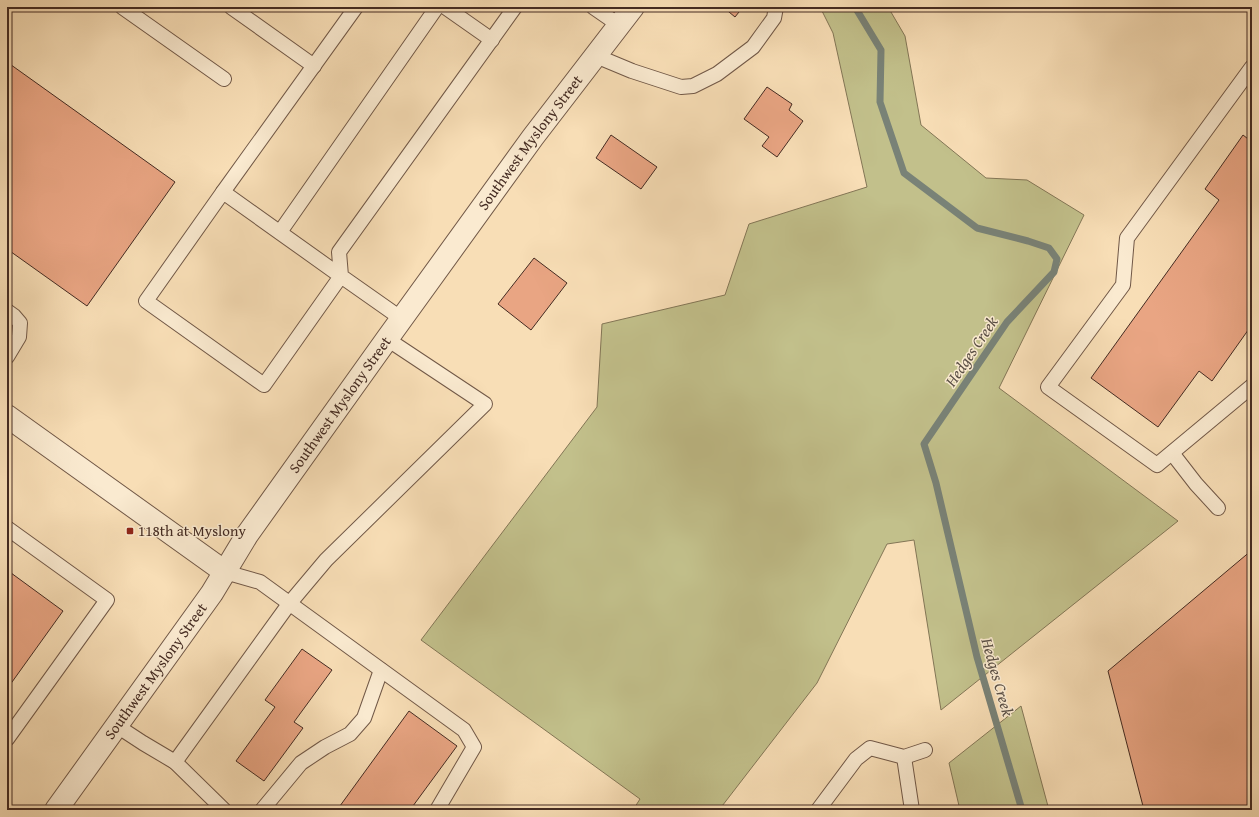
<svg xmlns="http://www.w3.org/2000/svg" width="1259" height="817" font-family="'Gentium Book Plus',serif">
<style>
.green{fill:#c2c08b;stroke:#837656}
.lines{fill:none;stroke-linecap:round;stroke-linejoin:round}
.stream{stroke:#798277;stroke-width:7}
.building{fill:#e9a583;stroke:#442b22}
.service-casing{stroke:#715847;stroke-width:16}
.tertiary-casing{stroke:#715847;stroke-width:24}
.service{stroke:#faead0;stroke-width:14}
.tertiary{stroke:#faead0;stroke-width:22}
.poi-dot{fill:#8f2418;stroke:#faead0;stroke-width:1.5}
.labels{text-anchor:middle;stroke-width:3;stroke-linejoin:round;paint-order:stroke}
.street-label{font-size:15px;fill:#442b22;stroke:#faead0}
.poi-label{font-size:15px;fill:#442b22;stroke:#faead0;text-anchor:start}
.water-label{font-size:16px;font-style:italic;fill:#5a4f45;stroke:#faead0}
</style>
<rect width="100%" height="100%" fill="#f8deb6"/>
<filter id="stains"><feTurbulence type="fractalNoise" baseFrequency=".005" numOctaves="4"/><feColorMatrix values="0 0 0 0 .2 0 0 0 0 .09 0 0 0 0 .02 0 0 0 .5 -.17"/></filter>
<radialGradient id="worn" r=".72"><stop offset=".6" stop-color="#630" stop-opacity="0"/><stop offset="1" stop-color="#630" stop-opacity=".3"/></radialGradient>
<g class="green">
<polygon points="820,7 888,7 905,36 921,125 986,178 1027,180 1084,215 999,388 1178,521 941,710 914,540 887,544 817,683 719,810 633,810 640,799 421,640 597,407 602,324 725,295 749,224 867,187 833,33"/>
<polygon points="1021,706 1049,810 960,810 949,763"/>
</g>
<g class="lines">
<polyline class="stream" points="855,7 881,50 880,102 904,173 977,228 1028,241 1049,248 1057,259 1054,272 1007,322 924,444 936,483 977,657 1022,810"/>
</g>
<g class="building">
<polygon points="723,7 743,7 735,17"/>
<polygon points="7,62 175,182 87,306 7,249"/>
<polygon points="767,87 792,104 789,110 803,121 777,157 762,146 769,137 744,119"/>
<polygon points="611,135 657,167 641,189 596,158"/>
<polygon points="1243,135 1252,142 1252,326 1251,326 1212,381 1199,371 1158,427 1091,378 1219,200 1205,189"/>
<polygon points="534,258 567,283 531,330 498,304"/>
<polygon points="1252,550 1252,810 1144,810 1108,671"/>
<polygon points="7,570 63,611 7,689"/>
<polygon points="302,649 332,670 294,722 303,728 264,781 236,761 275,707 265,700"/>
<polygon points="409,711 457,746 410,810 337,810"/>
</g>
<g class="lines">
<defs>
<g id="service">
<polyline points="122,7 224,79"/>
<polyline points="231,7 314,66"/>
<polyline points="445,7 492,40"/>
<polyline points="593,7 619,25"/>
<polyline points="596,56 632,71 681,87 693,86 717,74 753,47 774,18 776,7"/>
<polyline points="1252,67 1127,238 1123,285 1048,387 1157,465 1252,386"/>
<polyline points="223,192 356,7"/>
<polyline points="280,232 437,7"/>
<polyline points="7,311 14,316 20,323 19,337 7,357"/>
<path d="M402,319C342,277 283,235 223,192L146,301L264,385L341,276L339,252L515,7"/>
<polyline points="1172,453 1196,484 1218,508"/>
<polyline points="7,528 107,600 7,739"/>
<polyline points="225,572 260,582 464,730 474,747 437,810"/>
<polyline points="117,726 143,743 175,762 224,810"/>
<polyline points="904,757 912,810"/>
<polyline points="175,762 289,604 326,560 485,404 387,339"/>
<polyline points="262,810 301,763 325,747 350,734 364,718 381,670"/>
<polyline points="818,810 856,759 870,748 904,757 925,750"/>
</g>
<g id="tertiary">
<polyline points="7,416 225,572"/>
<path id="s1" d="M56,810L212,593L247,535L387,339L533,137L633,7"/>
</g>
</defs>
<use href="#service" class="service-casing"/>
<use href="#tertiary" class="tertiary-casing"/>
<use href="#service" class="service"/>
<use href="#tertiary" class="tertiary"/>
</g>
<rect class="poi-dot" x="126" y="527" width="8" height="8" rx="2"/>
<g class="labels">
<g class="street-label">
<text dy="5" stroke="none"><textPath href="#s1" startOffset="819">Southwest Myslony Street</textPath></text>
<text dy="5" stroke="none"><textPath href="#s1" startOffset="495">Southwest Myslony Street</textPath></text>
<text dy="5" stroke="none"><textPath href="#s1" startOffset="171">Southwest Myslony Street</textPath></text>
</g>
<g class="poi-label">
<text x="138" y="536">118th at Myslony</text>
</g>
<g class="water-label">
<text transform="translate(971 351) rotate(-56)" y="6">Hedges Creek</text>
<text transform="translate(998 677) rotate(74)" y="6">Hedges Creek</text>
</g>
</g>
<rect width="1259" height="817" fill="none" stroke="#f8deb6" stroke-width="24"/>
<rect x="8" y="8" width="1243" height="801" fill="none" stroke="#442b22" stroke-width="2"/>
<rect x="12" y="12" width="1235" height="793" fill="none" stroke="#442b22"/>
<rect width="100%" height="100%" filter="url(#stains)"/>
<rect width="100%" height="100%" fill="url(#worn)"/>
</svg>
